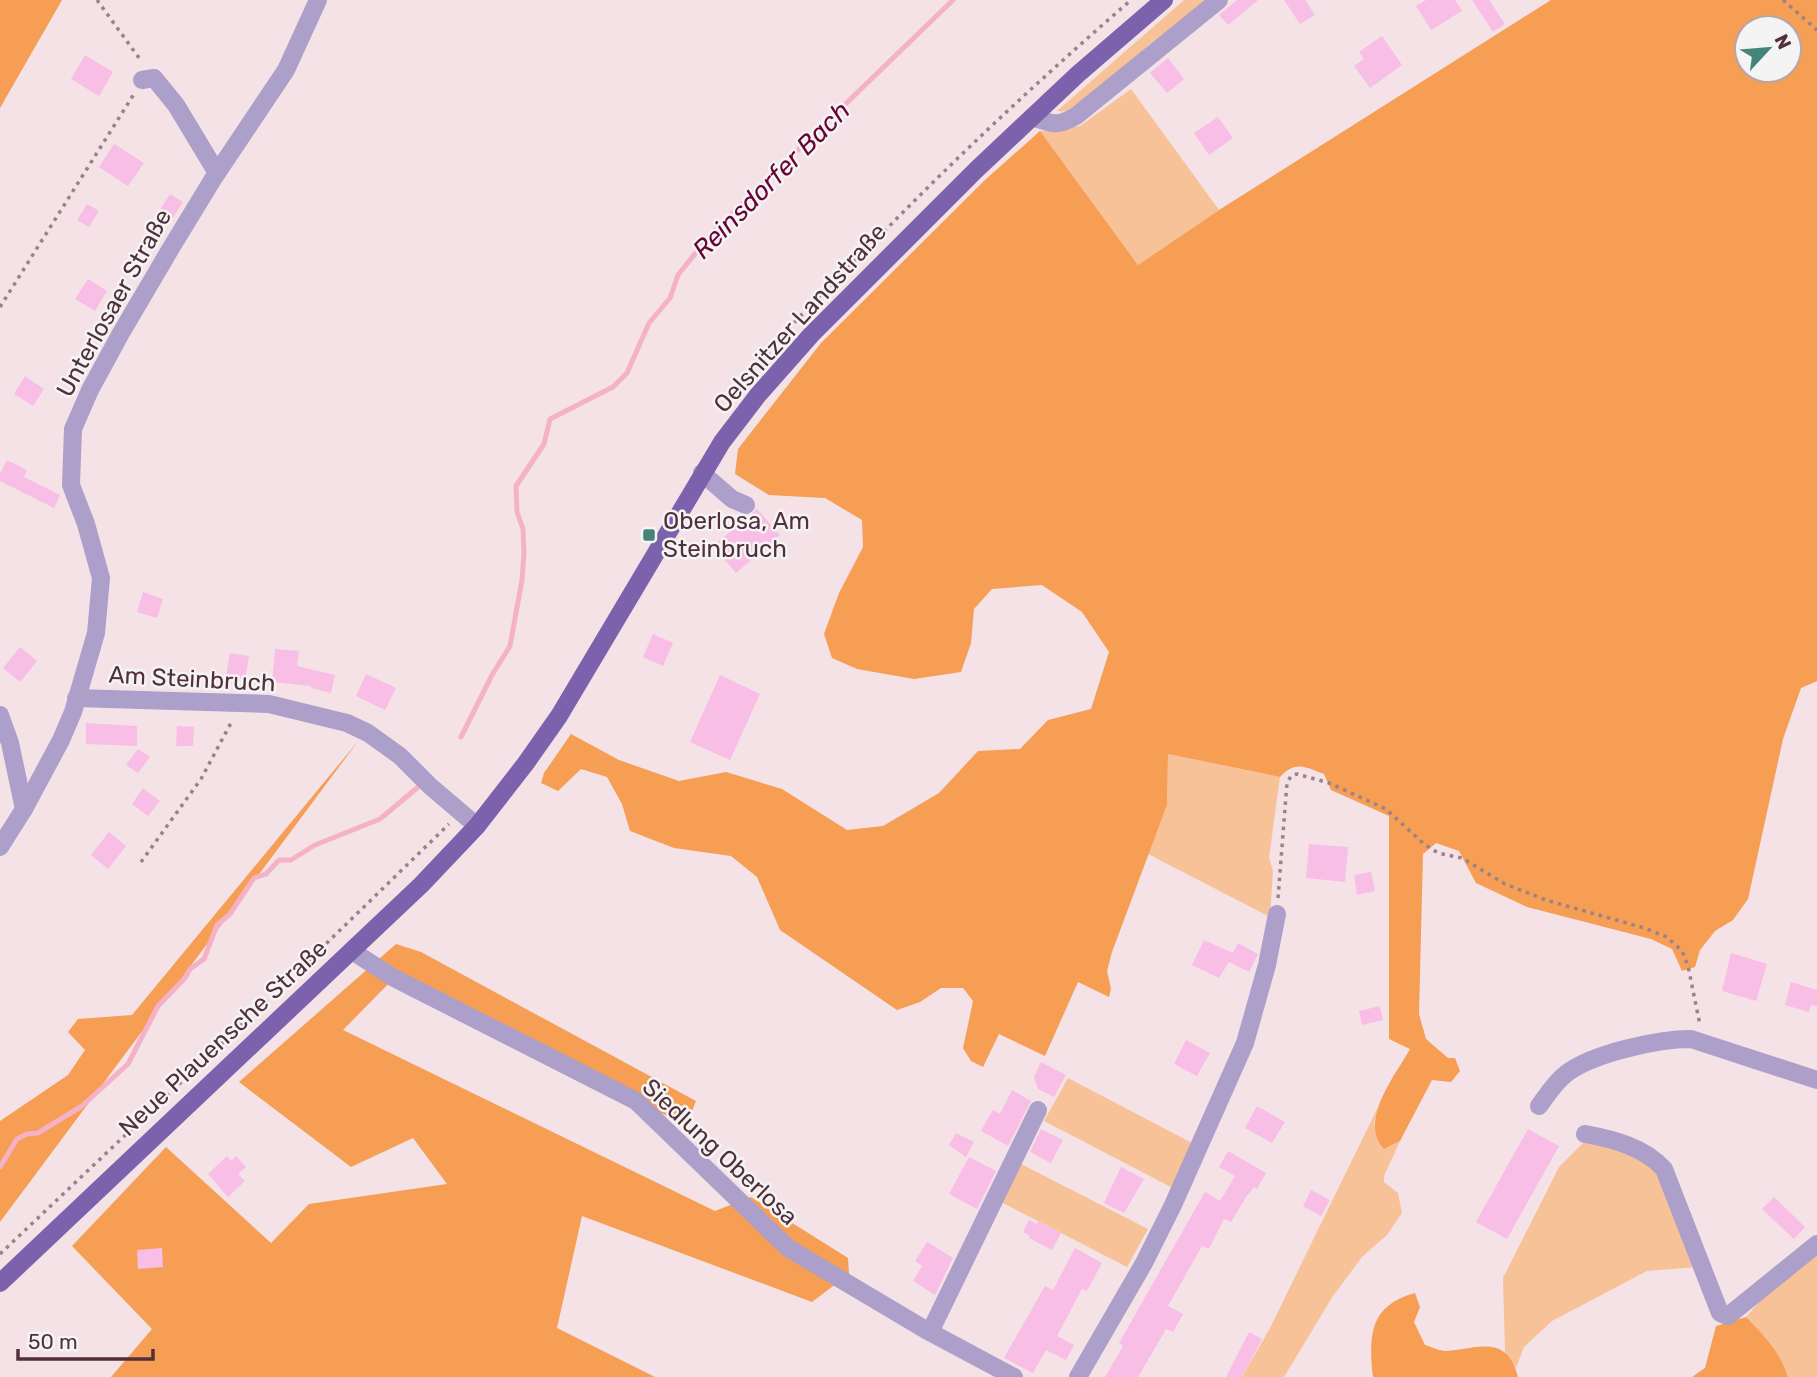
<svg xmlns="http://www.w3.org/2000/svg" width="1817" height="1377" font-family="Rubik,sans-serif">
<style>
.green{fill:#f8c299}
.forest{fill:#f59e54;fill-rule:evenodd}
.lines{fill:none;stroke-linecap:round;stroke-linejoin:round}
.stream{stroke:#f5b1c6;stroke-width:5}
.building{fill:#f8bee5}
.path{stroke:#9b8189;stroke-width:3.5;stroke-dasharray:3.5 5;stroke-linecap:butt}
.minor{stroke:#ac9fc9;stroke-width:18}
.major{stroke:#7c61ac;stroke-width:18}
.poi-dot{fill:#438679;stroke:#f4f4f4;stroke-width:2.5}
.labels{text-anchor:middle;stroke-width:5;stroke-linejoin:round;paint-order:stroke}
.street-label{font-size:24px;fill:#52303b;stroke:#f4f4f4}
.poi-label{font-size:24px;fill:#52303b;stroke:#f4f4f4;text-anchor:start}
.water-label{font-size:26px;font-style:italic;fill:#680336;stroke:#f4f4f4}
</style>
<rect width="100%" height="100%" fill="#f4e2e7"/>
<g class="green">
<path d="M1184,0H1212L1148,45L1142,54C1123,70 1082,116 1057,111Z"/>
<polygon points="1131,89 1219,210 1138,265 1040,131 1080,126"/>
<polygon points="1168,754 1280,777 1269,858 1273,871 1270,917 1148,854 1167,805"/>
<polygon points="1068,1078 1194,1144 1171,1187 1044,1121"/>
<polygon points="1378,1107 1374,1124 1384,1149 1400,1141 1384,1176 1384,1182 1398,1193 1402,1213 1387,1235 1362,1257 1333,1296 1284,1377 1242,1377 1270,1328"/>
<polygon points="1584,1142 1615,1148 1643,1158 1659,1171 1698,1267 1647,1271 1552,1321 1524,1347 1516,1368 1505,1352 1503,1278 1559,1167"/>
<polygon points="1021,1164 1148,1229 1127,1267 1001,1202"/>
<path d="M1817,1253V1377H1788C1780,1353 1763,1334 1746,1317L1760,1301Z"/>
</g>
<g class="forest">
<polygon points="0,0 62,0 0,108"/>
<path d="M1551,0H1817V681L1801,688L1783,739L1748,899L1733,920L1715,931L1700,950L1695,967L1682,971L1672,949L1651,939L1527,907L1476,883L1459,851L1436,843L1423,854L1419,1014L1426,1039L1448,1058H1455L1460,1071L1451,1082L1432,1080L1400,1141L1384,1149C1358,1121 1395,1076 1410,1049L1389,1039V816L1331,790L1324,774C1305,767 1296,760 1280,777L1168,754L1167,805L1112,952L1107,971L1111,989L1109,997L1078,982L1045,1056L999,1034L983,1067L971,1061L963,1048L973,1001L963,988H941L920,1002L897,1010L780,930L757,877L731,856L674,848L630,831L622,804L607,777L581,769L558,791L541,783L544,773L571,734L619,760L679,781L726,772L782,789L847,830L883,826L939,793L978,751L1020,749L1048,720L1091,709L1109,652L1082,612L1042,585L992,589L974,609L971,643L961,672L914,679L857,669L832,658L824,634L839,593L863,547L862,520L825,498L769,495L735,474L738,449L821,343L985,180L1040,131L1138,265L1219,210ZM1747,28H1789V70H1747Z"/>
<polygon points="359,740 0,1222 0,1121 68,1075 85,1050 68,1032 78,1019 132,1015"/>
<polygon points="396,944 421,952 696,1101 686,1126 398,974 343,1030 715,1211 751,1197 848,1258 849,1274 812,1302 582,1216 557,1328 655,1377 111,1377 152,1329 72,1246 166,1147 271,1243 309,1204 447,1184 413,1138 351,1167 239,1082"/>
<path d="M1415,1293L1420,1307L1414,1322L1425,1345C1432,1347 1439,1351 1446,1351C1477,1349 1507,1333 1518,1377H1373C1369,1335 1369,1306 1415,1293Z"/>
<path d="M1746,1317C1763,1334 1781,1353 1788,1377H1692L1705,1368L1716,1326Z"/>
</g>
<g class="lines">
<g class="stream">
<polyline points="461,737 492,675 510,646 522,580 524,553 523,529 517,512 516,486 544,444 550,419 613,387 627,373 649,323 670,298 678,275 710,235 953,0"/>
<polyline points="0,1167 17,1139 27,1134 38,1133 82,1106 128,1064 158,1006 185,978 190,969 204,959 217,925 230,914 254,878 266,874 279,860 291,860 315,845 380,819 417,788"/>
</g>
</g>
<g class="building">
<polygon points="1237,0 1258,0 1228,25 1219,15"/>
<polygon points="1284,0 1305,0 1315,15 1300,24"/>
<polygon points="1426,0 1455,0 1462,11 1431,30 1416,6"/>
<polygon points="1472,0 1489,0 1505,24 1493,32"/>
<polygon points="1382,36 1402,65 1370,88 1354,66 1364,59 1359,52"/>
<polygon points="85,55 113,72 99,96 71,79"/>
<polygon points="1168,58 1184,79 1167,93 1150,73"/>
<polygon points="1218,117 1233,138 1209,155 1194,133"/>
<polygon points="114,144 144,163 128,186 99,167"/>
<polygon points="170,194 183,202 172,219 159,211"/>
<polygon points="87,204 99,211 89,227 77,220"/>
<polygon points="88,279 107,291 95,311 75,299"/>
<polygon points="25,376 44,389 33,406 14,394"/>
<polygon points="7,460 27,470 24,477 60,495 54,508 0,481 0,474"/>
<polygon points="757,509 780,535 736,573 713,546"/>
<polygon points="143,592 163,599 157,618 137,612"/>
<polygon points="653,634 673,643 663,666 643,657"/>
<polygon points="20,647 37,661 20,682 3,668"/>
<polygon points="275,649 299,651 297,666 335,675 331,693 311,688 311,686 272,682"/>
<polygon points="230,653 249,656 245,679 226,676"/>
<polygon points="366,674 396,688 385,710 356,696"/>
<polygon points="720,675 760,694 730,760 690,742"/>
<polygon points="86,723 137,726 137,746 86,744"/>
<polygon points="177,726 194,727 193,746 176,746"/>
<polygon points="138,749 150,757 138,773 126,765"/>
<polygon points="143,788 160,801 148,816 132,804"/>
<polygon points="109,832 126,846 108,869 91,855"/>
<polygon points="1309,844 1348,847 1345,882 1306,878"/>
<polygon points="1371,872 1375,891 1357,895 1354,875"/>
<polygon points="1204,940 1233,953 1238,943 1258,954 1249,972 1229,962 1219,978 1192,965"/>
<polygon points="1731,953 1767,964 1756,1001 1722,991"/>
<polygon points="1791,982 1817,990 1817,1006 1811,1005 1809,1012 1785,1005"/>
<polygon points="1380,1006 1383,1020 1362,1025 1359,1011"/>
<polygon points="1186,1040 1210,1053 1197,1076 1174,1064"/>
<polygon points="1041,1062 1066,1075 1054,1097 1038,1089 1034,1077"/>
<polygon points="1012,1090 1031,1101 1008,1146 981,1131 993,1110 1000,1114"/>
<polygon points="1257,1106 1285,1122 1272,1143 1245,1128"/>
<polygon points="1041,1129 1063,1140 1051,1163 1030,1152"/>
<polygon points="1528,1129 1559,1146 1507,1239 1476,1222"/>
<polygon points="956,1133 974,1142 966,1157 949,1145"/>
<polygon points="1228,1151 1266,1173 1257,1189 1254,1187 1246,1197 1231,1222 1224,1219 1209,1249 1202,1246 1168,1306 1183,1314 1173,1332 1166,1329 1138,1377 1105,1377 1123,1346 1119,1343 1205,1192 1220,1201 1235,1176 1219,1167"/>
<polygon points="227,1156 231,1161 236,1156 246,1167 238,1174 245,1181 228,1197 208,1174"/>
<polygon points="969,1157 996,1171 977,1209 949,1194"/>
<polygon points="1121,1167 1144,1179 1124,1213 1104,1203"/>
<polygon points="1311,1190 1330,1200 1321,1216 1303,1206"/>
<polygon points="1774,1197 1805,1227 1794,1239 1762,1209"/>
<polygon points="1029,1220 1037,1224 1038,1221 1061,1233 1052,1250 1029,1238 1030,1236 1023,1232"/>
<polygon points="927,1242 953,1258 935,1295 913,1281 922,1266 915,1261"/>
<polygon points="162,1248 163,1267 138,1269 137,1250"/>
<polygon points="1075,1248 1102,1263 1087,1291 1082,1289 1057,1336 1074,1345 1066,1360 1046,1350 1033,1373 1004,1358 1045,1286 1053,1290"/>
<polygon points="1249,1332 1262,1339 1242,1377 1226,1377"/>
</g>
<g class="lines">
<g class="path">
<polyline points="97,0 142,62"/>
<polyline points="1783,0 1817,30"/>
<polyline points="0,307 134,94"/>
<path d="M767,355C797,316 835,281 870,246C953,160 1040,79 1131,0"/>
<polyline points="141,862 201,779 232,721"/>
<polyline points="1278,898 1287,783 1291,776 1297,774 1329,783 1386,809 1424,844 1438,853 1462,858 1505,884 1546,900 1644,928 1667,937 1682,951 1688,966 1700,1025"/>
<polyline points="0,1254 294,975 449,824"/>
</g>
<g class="minor">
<polyline points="142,80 154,78 176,105 217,173"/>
<path d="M1032,117C1052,124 1057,127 1076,116L1219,0"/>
<polyline points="702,473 732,499 746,505"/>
<polyline points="76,698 269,704 347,723 368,733 400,756 430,786 477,826"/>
<polyline points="0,715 10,743 24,809"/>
<polyline points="0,847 24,809 61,740 73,712 96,633 101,578 86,524 71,485 73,429 90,390 121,333 171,248 213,179 286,70 318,0"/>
<polyline points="352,951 394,978 636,1101 788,1248 926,1330 1014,1377"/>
<path d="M1539,1106C1547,1095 1555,1082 1567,1073C1594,1053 1658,1039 1691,1039L1817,1080"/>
<path d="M1585,1134C1613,1139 1644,1147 1664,1169L1720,1313L1728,1316L1817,1244"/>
<polyline points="930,1332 1038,1110"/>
<polyline points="1078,1377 1144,1263 1173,1205 1245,1043 1267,965 1277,914"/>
</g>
<polyline class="major" points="0,1283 421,885 477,826 526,763 559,716 722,442 758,395 811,335 976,170 1078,74 1164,0"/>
</g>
<rect class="poi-dot" x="642" y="528" width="14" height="14" rx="3.5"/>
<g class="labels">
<g class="street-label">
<text transform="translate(114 303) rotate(-61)" y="8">Unterlosaer Straße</text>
<text transform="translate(800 318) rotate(-48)" y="8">Oelsnitzer Landstraße</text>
<text transform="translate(192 679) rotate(3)" y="8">Am Steinbruch</text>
<text transform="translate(223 1038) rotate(-43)" y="8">Neue Plauensche Straße</text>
<text transform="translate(720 1152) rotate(43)" y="8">Siedlung Oberlosa</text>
</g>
<g class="poi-label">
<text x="663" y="529">Oberlosa, Am<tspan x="663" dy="28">Steinbruch</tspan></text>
</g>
<g class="water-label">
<text transform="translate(771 180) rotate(-45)" y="9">Reinsdorfer Bach</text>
</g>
</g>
<g transform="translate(1768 49) rotate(64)"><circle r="33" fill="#f4f4f4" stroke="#b3a6aa" stroke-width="2"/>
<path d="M0-5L12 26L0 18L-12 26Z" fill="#438679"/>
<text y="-10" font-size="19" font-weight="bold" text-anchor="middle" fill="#52303b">N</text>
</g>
<path d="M18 1349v10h135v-10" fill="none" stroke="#52303b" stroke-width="3.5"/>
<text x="28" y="1349" font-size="21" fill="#52303b" stroke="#f4f4f4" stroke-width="5" paint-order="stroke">50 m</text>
</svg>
